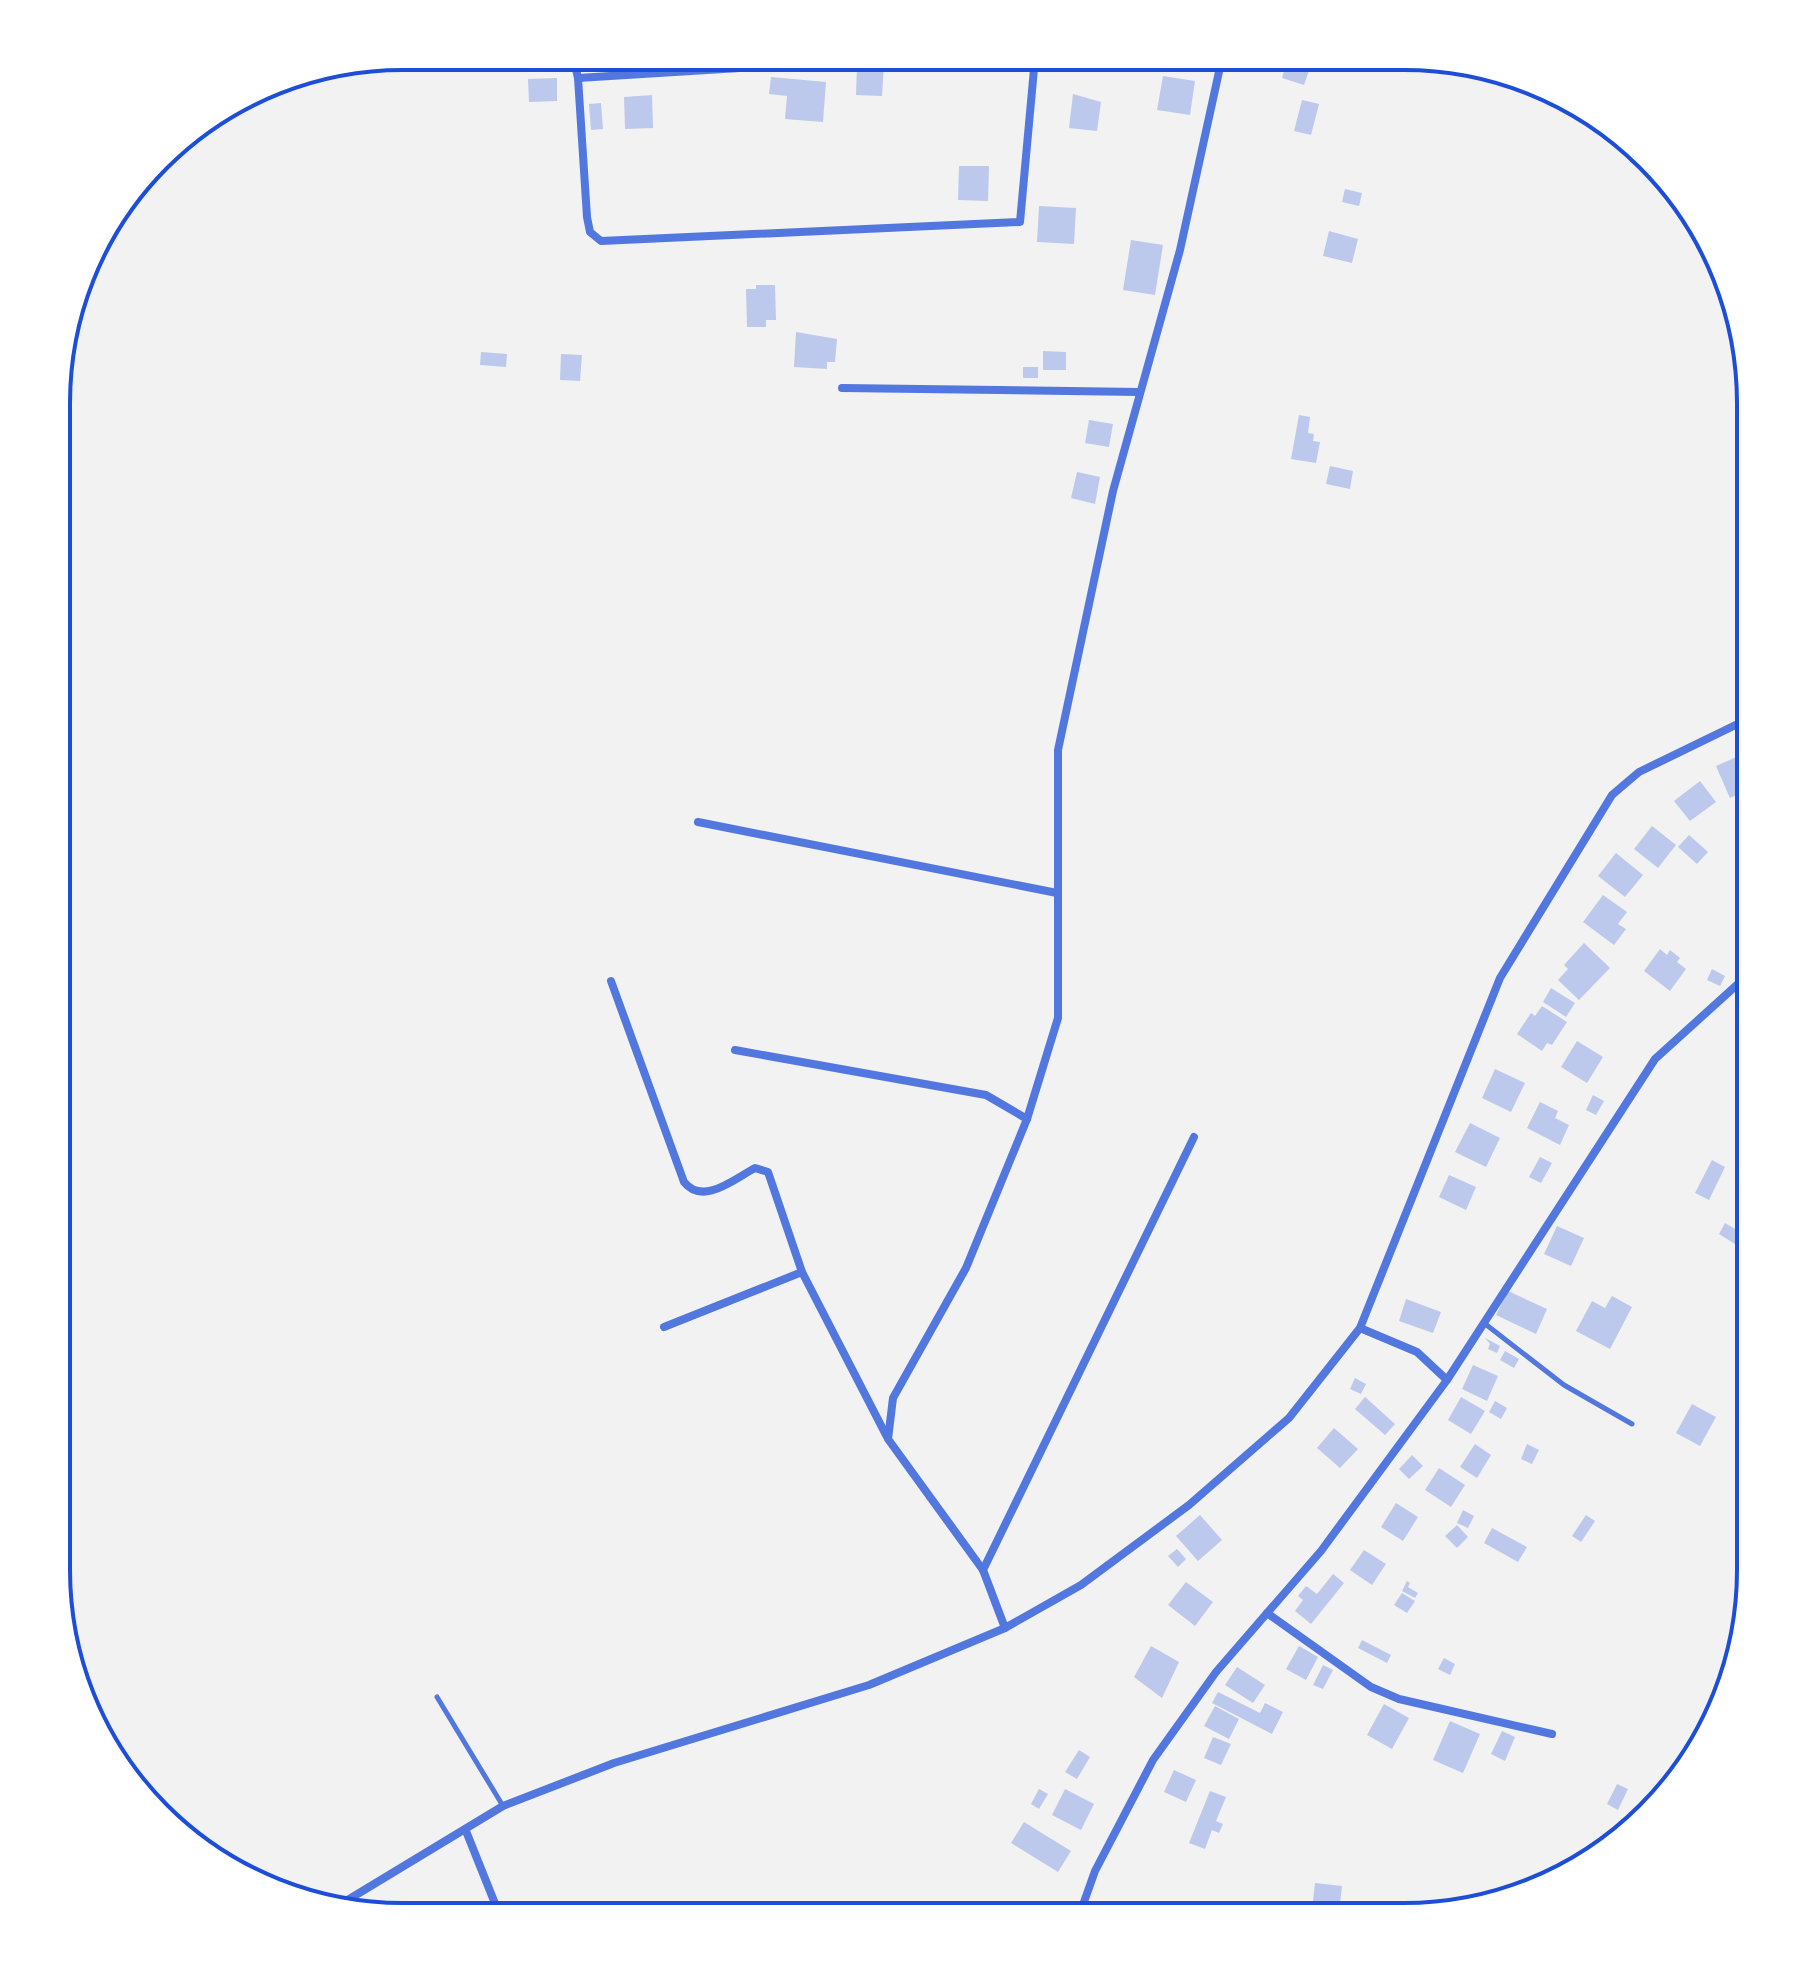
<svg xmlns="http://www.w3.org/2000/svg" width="1807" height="1973" font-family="Lato,sans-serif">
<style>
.building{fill:#bdc9ec}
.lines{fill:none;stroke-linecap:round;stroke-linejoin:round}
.service{stroke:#5277de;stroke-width:5}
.minor{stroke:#5277de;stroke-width:8}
.rim{fill:none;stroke:#1d4ed8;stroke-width:4}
</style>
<rect width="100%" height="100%" fill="#f2f2f2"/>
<g class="building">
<polygon points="1288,58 1313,59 1304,85 1282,78"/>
<polygon points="1368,59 1390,59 1387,70 1366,64"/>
<polygon points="857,63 884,64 882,96 856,95"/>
<polygon points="1163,76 1195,81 1190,115 1157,110"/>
<polygon points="771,77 826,82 823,122 785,119 787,96 769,94"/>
<polygon points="557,78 557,101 529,102 528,79"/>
<polygon points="1073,94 1101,102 1097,131 1069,128"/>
<polygon points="652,95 653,128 625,129 624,97"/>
<polygon points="1302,100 1319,104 1311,135 1294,131"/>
<polygon points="601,103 603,129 591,130 589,104"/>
<polygon points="959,166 989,166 988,201 958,200"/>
<polygon points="1345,189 1362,193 1359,206 1342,202"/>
<polygon points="1039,206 1076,208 1074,244 1037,242"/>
<polygon points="1329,231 1358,239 1352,263 1323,256"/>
<polygon points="1131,240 1163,245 1155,295 1123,290"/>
<polygon points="756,285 775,285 776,320 766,320 766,327 747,327 746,289 756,289"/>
<polygon points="796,332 837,339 835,362 827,362 827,369 794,367"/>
<polygon points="1043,351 1066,352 1066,370 1043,370"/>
<polygon points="481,352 507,354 506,367 480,365"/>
<polygon points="561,354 582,355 580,381 560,380"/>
<rect x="1023" y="367" width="15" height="11"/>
<polygon points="1299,415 1310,417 1308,433 1314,434 1313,441 1320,442 1316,463 1291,459"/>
<polygon points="1089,420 1113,424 1109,447 1085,443"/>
<polygon points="1330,466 1353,471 1350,489 1326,484"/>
<polygon points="1077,472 1100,477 1095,504 1071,498"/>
<polygon points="1743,754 1750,770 1750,789 1730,798 1716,766"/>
<polygon points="1700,781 1716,802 1690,821 1674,801"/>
<polygon points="1652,826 1676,845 1658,868 1634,849"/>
<polygon points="1689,835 1708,852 1697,864 1678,847"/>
<polygon points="1616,853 1643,875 1625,897 1598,876"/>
<polygon points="1603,895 1627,912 1618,924 1626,929 1614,945 1583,922"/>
<polygon points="1584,943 1610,968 1579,1000 1558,980 1568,969 1564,965"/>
<polygon points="1660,949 1667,955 1670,950 1680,958 1677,962 1686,969 1670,991 1644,971"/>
<polygon points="1712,969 1725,976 1720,986 1707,980"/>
<polygon points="1551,988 1575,1003 1566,1017 1543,1002"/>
<polygon points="1748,996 1750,1016 1748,1018 1737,1004"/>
<polygon points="1542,1006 1567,1022 1552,1045 1547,1043 1542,1051 1517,1034 1531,1013 1535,1016"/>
<polygon points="1577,1041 1603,1057 1587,1083 1561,1067"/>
<polygon points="1495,1069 1525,1083 1511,1112 1482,1098"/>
<polygon points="1593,1095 1604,1101 1596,1115 1586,1110"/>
<polygon points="1540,1102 1558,1111 1555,1118 1569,1125 1560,1145 1527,1128"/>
<polygon points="1470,1123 1500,1138 1486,1167 1455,1152"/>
<polygon points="1540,1157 1552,1163 1541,1183 1529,1177"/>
<polygon points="1712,1160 1725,1167 1709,1200 1695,1193"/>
<polygon points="1449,1175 1476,1187 1466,1210 1439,1197"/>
<polygon points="1725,1223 1742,1233 1735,1244 1719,1234"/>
<polygon points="1557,1226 1584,1238 1571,1266 1544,1254"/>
<polygon points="1508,1291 1547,1309 1536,1334 1496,1315"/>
<polygon points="1612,1296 1632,1307 1610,1349 1576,1331 1592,1301 1605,1308"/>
<polygon points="1406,1299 1441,1312 1433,1333 1399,1321"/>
<polygon points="1485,1338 1500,1346 1497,1353 1488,1349 1490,1344"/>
<polygon points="1505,1351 1519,1359 1514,1368 1500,1360"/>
<polygon points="1473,1365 1498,1376 1487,1401 1462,1389"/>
<polygon points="1355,1378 1366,1384 1361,1394 1350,1389"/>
<polygon points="1365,1397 1395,1424 1385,1435 1355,1409"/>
<polygon points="1461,1397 1485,1411 1471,1434 1448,1420"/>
<polygon points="1495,1401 1507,1408 1501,1419 1489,1412"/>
<polygon points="1692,1404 1716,1417 1700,1446 1676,1433"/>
<polygon points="1334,1428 1358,1449 1340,1468 1317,1448"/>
<polygon points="1475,1444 1491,1455 1477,1478 1460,1467"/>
<polygon points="1527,1444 1539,1450 1532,1464 1521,1459"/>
<polygon points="1412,1455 1423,1466 1409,1479 1399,1469"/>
<polygon points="1439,1468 1465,1485 1451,1507 1425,1490"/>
<polygon points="1396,1503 1418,1517 1403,1541 1381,1527"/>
<polygon points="1463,1510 1474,1516 1468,1528 1457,1523"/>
<polygon points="1200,1515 1222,1540 1198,1561 1176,1536"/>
<polygon points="1586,1515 1595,1521 1581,1542 1572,1536"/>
<polygon points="1457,1525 1468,1537 1457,1548 1445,1536"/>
<polygon points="1492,1528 1527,1547 1518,1562 1484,1543"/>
<polygon points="1177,1549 1186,1559 1178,1567 1168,1556"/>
<polygon points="1364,1550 1386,1564 1372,1585 1350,1570"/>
<polygon points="1333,1574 1344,1583 1311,1624 1295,1611 1303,1600 1298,1596 1306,1586 1317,1594"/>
<polygon points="1407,1581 1410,1583 1408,1587 1418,1593 1415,1598 1402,1591"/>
<polygon points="1186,1582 1213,1602 1195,1626 1168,1605"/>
<polygon points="1402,1593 1415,1601 1407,1613 1394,1605"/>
<polygon points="1734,1639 1736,1640 1728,1666 1723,1663"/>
<polygon points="1362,1640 1391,1655 1387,1663 1358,1648"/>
<polygon points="1151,1646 1179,1662 1162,1698 1134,1677"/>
<polygon points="1299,1646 1318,1657 1306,1680 1286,1669"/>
<polygon points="1444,1658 1455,1664 1450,1675 1438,1669"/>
<polygon points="1323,1665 1333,1670 1323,1689 1313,1685"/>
<polygon points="1237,1667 1265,1685 1253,1703 1225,1685"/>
<polygon points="1218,1692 1260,1713 1265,1703 1283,1712 1272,1734 1212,1703"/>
<polygon points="1384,1704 1409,1718 1392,1749 1367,1735"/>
<polygon points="1215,1706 1239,1719 1229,1739 1204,1726"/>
<polygon points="1450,1721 1480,1734 1463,1773 1433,1760"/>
<polygon points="1502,1731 1515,1737 1505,1761 1491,1754"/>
<polygon points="1213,1737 1231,1744 1221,1765 1204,1758"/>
<polygon points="1079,1750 1090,1757 1077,1779 1065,1772"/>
<polygon points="1174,1770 1196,1780 1186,1802 1164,1792"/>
<polygon points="1617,1784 1628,1789 1618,1810 1607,1804"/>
<polygon points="1039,1789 1048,1794 1039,1809 1031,1804"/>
<polygon points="1065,1789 1094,1804 1081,1830 1052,1815"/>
<polygon points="1210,1791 1226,1797 1216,1821 1223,1824 1219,1833 1212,1830 1205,1849 1189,1843"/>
<polygon points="1024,1822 1071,1851 1058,1872 1011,1843"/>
<polygon points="1315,1883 1342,1886 1339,1913 1312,1910"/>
</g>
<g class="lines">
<g class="service">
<polyline points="1484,1323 1564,1385 1632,1424"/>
<polyline points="437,1697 503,1806"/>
</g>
<g class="minor">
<polyline points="573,56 578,78 806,64"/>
<polyline points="578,78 587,217 590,232 601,241 1020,222 1035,58"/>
<polyline points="842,388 1139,392"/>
<polyline points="698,822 1057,893"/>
<path d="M611,981L684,1182C703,1206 734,1179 755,1168L768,1172L802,1272L887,1437"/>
<polyline points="735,1050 986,1095 1027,1119"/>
<polyline points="664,1327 802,1272"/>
<polyline points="1360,1328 1417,1352 1447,1380"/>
<polyline points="983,1570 1194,1137"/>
<polyline points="1267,1613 1371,1687 1399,1699 1552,1734"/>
<polyline points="1005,1628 983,1570 888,1439 893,1398 966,1268 1027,1119 1058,1018 1058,750 1113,491 1180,250 1222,58"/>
<polyline points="466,1831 500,1916"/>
<polyline points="341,1904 503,1806 614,1763 869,1685 1005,1628 1081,1585 1189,1505 1289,1418 1360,1328 1500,978 1612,795 1639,772 1750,718"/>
<polyline points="1079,1916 1095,1871 1153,1760 1216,1672 1321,1551 1447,1380 1655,1059 1750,973"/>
</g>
</g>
<path d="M0 0H1807V1973H0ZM403 70H1404A333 333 0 0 1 1737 403V1570A333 333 0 0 1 1404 1903H403A333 333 0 0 1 70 1570V403A333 333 0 0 1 403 70Z" fill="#fff" fill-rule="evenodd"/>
<path class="rim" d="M403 70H1404A333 333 0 0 1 1737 403V1570A333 333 0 0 1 1404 1903H403A333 333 0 0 1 70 1570V403A333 333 0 0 1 403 70Z"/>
</svg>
